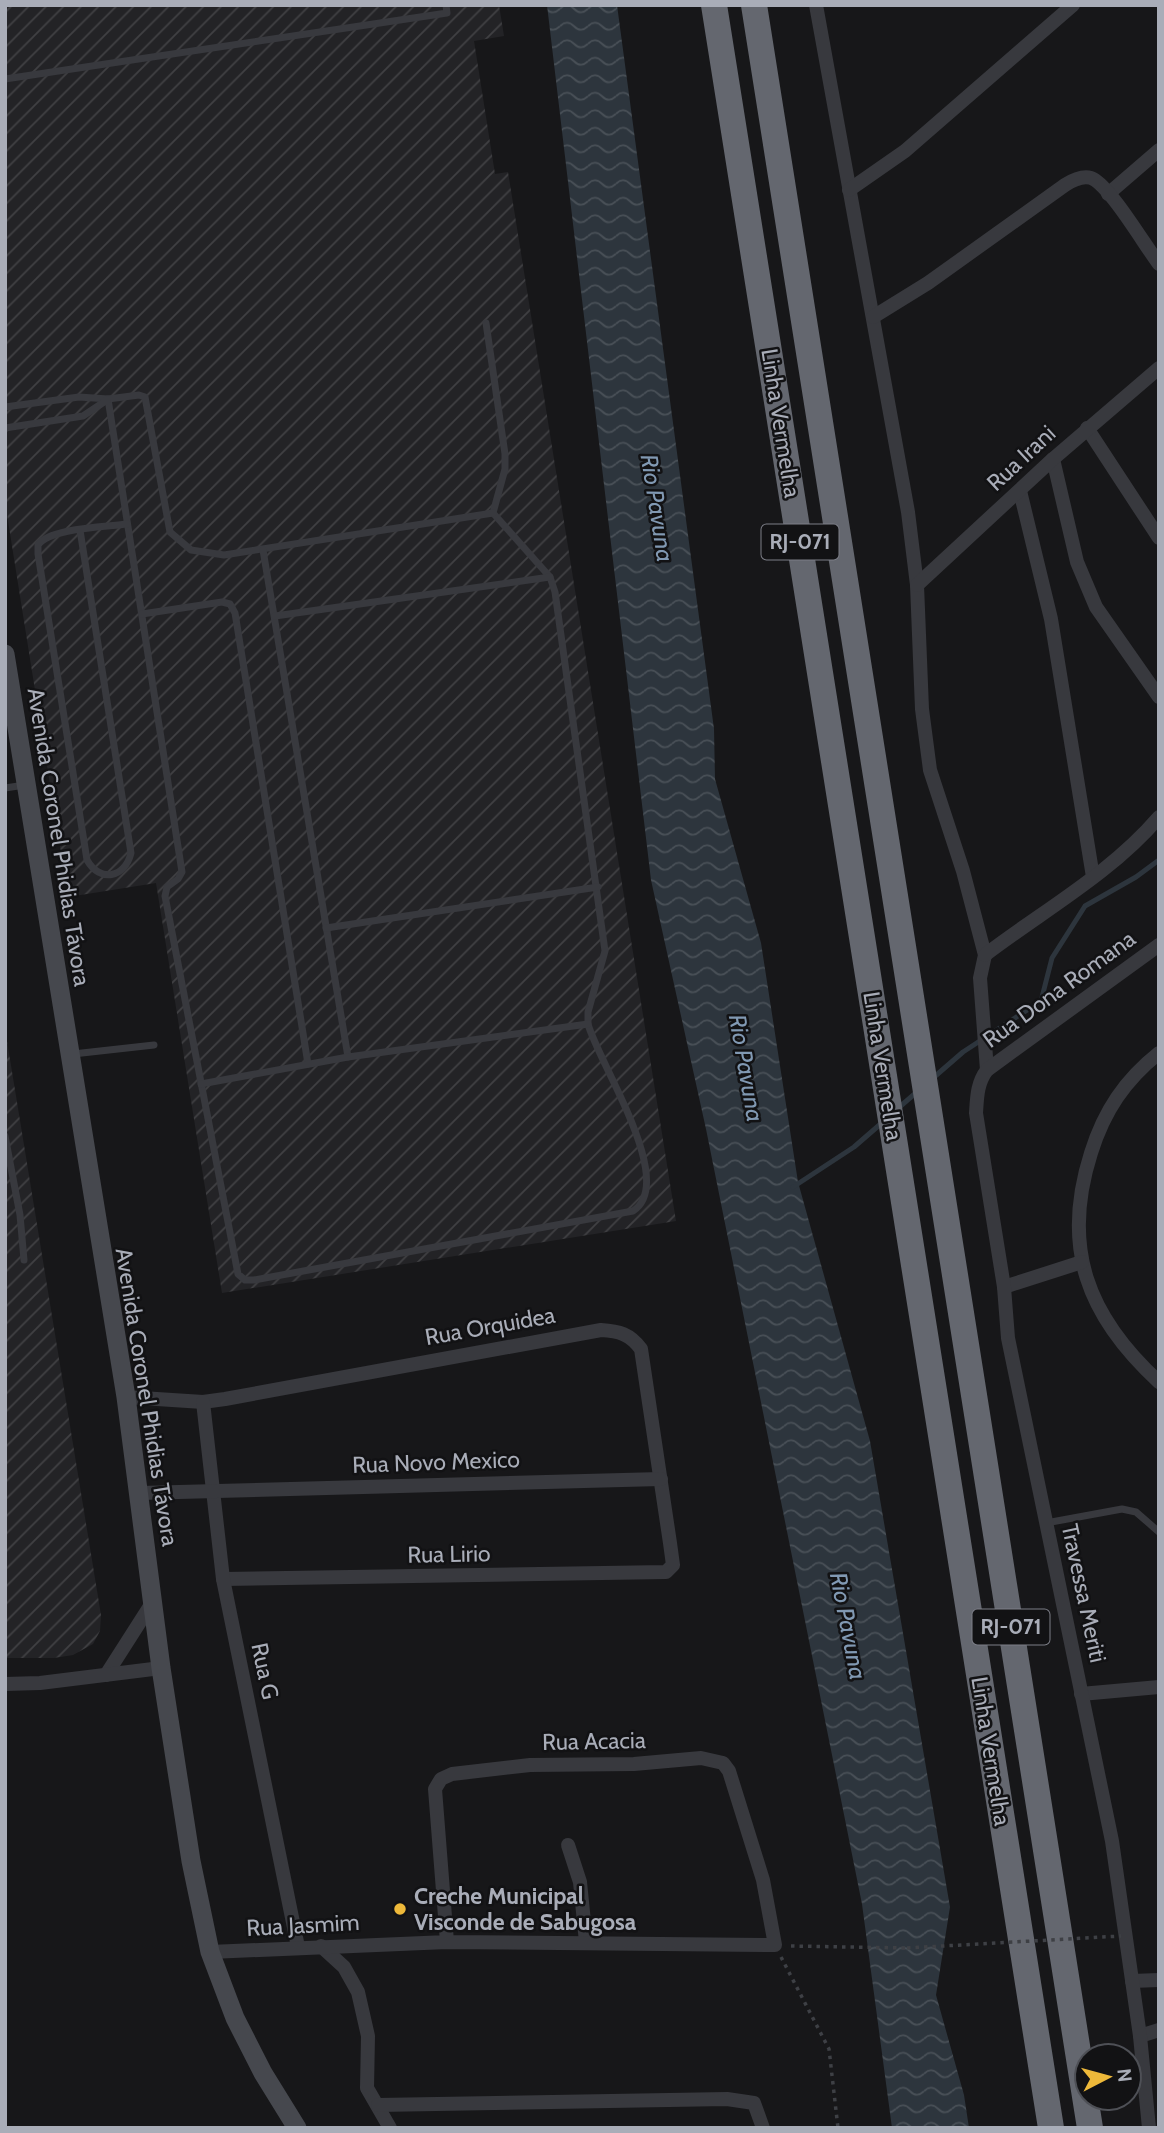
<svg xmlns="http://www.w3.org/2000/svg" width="1164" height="2133" font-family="Cabin,sans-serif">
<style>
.industrial{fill:url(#industrial-furrows)}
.water{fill:url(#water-waves)}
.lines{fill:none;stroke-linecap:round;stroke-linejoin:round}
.stream{stroke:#2d353d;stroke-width:5}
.path{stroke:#3e4045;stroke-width:3.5;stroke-dasharray:3.5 5;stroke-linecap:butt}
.lane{stroke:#38393e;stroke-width:7}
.street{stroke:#38393e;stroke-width:14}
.secondary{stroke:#46484e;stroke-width:19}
.highway{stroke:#64676f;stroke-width:26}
.path-bridge{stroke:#3e4045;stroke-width:3.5;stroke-dasharray:3.5 5;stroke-linecap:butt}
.poi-dot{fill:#eeb93a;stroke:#121214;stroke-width:2.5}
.labels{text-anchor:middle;stroke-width:5;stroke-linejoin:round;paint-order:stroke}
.shield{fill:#121214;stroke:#7c7e87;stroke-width:2}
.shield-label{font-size:21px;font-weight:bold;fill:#a9adb8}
.street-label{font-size:23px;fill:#a9adb8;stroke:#121214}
.poi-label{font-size:23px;font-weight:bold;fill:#a9adb8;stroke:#121214;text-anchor:start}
.water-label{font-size:24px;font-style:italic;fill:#8199b3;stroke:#121214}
</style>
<defs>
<pattern id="industrial-furrows" width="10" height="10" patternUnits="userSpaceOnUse" patternTransform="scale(1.75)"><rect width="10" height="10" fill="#232326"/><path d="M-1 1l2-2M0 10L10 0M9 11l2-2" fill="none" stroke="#404043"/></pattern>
<pattern id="water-waves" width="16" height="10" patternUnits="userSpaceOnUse" patternTransform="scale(1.75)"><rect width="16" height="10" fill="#2d353d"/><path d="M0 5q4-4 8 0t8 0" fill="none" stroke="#495057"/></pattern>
</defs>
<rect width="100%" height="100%" fill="#171719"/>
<g class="industrial">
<polygon points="5,5 499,5 504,36 474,41 495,174 508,172 676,1221 222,1293 156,883 68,897 5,502"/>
<polygon points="5,1029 101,1615 100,1631 93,1644 73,1655 54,1658 5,1658"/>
</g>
<polygon class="water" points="547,5 617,5 714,729 715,779 761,943 798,1182 870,1441 950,1907 936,1995 964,2095 969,2128 892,2128 862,1904 706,1129 651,880"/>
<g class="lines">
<g class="stream">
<polyline points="933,1078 963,1052 1041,1001 1052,958 1085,906 1136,877 1159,860"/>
<polyline points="896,1110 918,1091"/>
<polyline points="793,1187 854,1147 884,1121"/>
</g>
<g class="path">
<polyline points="791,1946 907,1948"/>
<polyline points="781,1957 829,2049 838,2128"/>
</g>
<g class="lane">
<polyline points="5,79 447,13 446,5"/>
<path d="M108,399L182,872L178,879L167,887L165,896L238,1274L245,1280H254L633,1211C678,1182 598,1062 588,1024V1012L605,951L555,592L550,577L493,513L505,469V454L486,323"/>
<polyline points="5,407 79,397 108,399 139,395 145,397 170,532 191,550 224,555 493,513"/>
<polyline points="5,428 83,416 107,400"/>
<path d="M80,530L131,853C125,878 100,883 87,860L38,554V545C49,528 106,527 127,524"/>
<polyline points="263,550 348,1057"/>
<polyline points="142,614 222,602 230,604 235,613 308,1064"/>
<polyline points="275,616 550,577"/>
<polyline points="5,788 25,785"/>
<polyline points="326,928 598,887"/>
<polyline points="73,1054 154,1045"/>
<polyline points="201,1084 348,1057 588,1024"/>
<polyline points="5,1136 20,1215 24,1260"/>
<polyline points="1046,1523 1122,1509 1136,1512 1159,1532"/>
</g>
<g class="street">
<polyline points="816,5 908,512 917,585 922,709 930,770 963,871 985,955 980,978 987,1070"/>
<polyline points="849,190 905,151 1073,5"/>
<polyline points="1108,194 1159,150"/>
<path d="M873,317L928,283L1065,185C1073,180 1086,174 1095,180C1114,193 1144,244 1159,264"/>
<polyline points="1087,428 1159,538"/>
<polyline points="1053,459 1077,562 1096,607 1159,697"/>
<polyline points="1020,491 1051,619 1093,877"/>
<polyline points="917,585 1053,459 1159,368"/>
<path d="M985,955C1044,910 1110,874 1159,817"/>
<path d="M1159,1053C1125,1080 1104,1111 1091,1153C1061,1247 1087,1316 1159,1382"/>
<polyline points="1004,1287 1082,1262"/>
<path d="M126,1397L203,1402L225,1399L601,1330C619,1331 630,1334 641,1349L670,1543L673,1565L666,1572L223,1579"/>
<polyline points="203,1402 223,1579 298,1947"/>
<polyline points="140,1493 661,1479"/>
<polyline points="106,1675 152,1603"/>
<polyline points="5,1684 40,1683 161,1668"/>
<polyline points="1081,1694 1159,1687"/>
<polyline points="568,1845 580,1882 586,1942"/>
<polyline points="321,1946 344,1967 358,1992 368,2036 367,2088 390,2128"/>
<polyline points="210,1952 447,1942 775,1945 763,1880 729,1771 723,1763 701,1758 634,1764 530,1765 452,1774 441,1779 435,1789 447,1942"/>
<polyline points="1132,1981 1159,1980"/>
<polyline points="1140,2036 1159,2030"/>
<polyline points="378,2105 727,2099 754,2103 763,2128"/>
<path d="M1149,2128L1140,2036L1112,1841L1008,1338L1004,1287L976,1113C977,1098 977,1083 987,1070L1159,945"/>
</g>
<polyline class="secondary" points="5,654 126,1397 161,1668 191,1861 210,1952 235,2018 263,2073 297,2128"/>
<g class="highway">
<polyline points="714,5 1051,2128"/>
<polyline points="754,5 1090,2128"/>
</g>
<polyline class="path-bridge" points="907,1948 1121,1936"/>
</g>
<circle class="poi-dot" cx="400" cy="1909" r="7"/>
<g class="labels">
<g class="shield">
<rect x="761.5" y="524.5" width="77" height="35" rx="5"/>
<rect x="972.5" y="1609.5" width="77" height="35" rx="5"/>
</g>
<g class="shield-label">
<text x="800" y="549">RJ-071</text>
<text x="1011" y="1634">RJ-071</text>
</g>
<g class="street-label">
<text transform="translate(781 423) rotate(81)" y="8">Linha Vermelha</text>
<text transform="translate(1021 458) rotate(-43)" y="8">Rua Irani</text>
<text transform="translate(59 837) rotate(81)" y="8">Avenida Coronel Phidias Távora</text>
<text transform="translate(1059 989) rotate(-36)" y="8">Rua Dona Romana</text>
<text transform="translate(883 1066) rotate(81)" y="8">Linha Vermelha</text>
<text transform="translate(490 1326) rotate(-10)" y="8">Rua Orquidea</text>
<text transform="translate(147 1397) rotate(81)" y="8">Avenida Coronel Phidias Távora</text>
<text transform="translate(436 1462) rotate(-2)" y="8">Rua Novo Mexico</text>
<text transform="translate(449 1554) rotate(-1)" y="8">Rua Lirio</text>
<text transform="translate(1084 1593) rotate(78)" y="8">Travessa Meriti</text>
<text transform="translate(265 1671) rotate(78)" y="8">Rua G</text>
<text transform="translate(594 1741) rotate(-1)" y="8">Rua Acacia</text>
<text transform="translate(991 1751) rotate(81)" y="8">Linha Vermelha</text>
<text transform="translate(303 1925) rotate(-3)" y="8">Rua Jasmim</text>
</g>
<g class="poi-label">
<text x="414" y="1904">Creche Municipal<tspan x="414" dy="26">Visconde de Sabugosa</tspan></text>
</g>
<g class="water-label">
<text transform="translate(657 508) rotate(81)" y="8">Rio Pavuna</text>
<text transform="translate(746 1068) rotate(80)" y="8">Rio Pavuna</text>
<text transform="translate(848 1626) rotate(79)" y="8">Rio Pavuna</text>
</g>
</g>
<rect width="1164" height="2133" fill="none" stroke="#a9adb8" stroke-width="14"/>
<g transform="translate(1108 2077) rotate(84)"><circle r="33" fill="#121214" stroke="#4e5056" stroke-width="2"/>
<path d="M0-5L12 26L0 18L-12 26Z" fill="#eeb93a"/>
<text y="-10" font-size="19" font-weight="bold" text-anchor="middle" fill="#a9adb8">N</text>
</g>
</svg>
